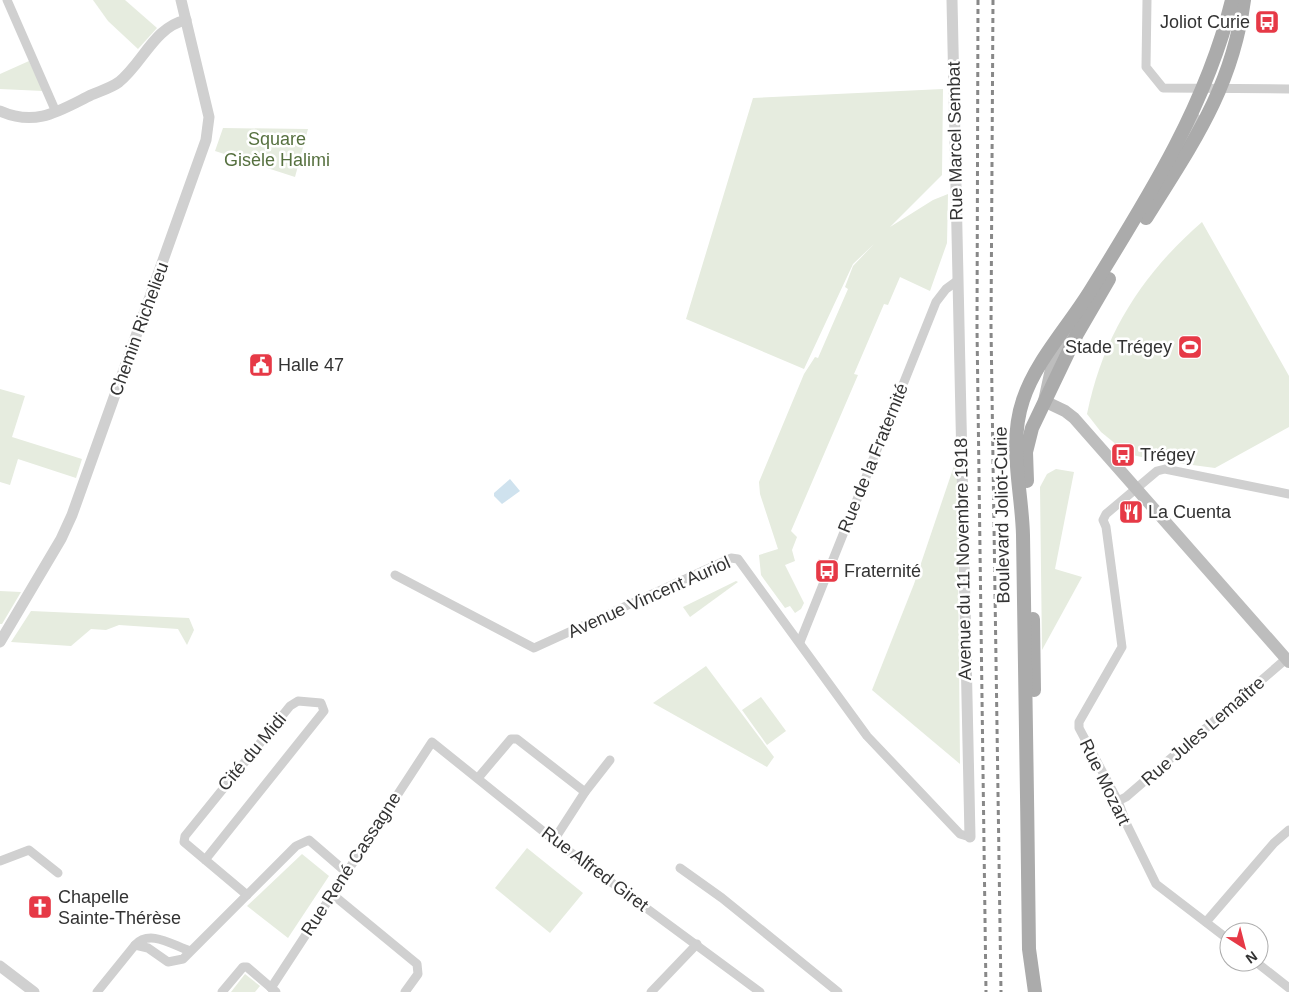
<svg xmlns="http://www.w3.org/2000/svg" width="1289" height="992" font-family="Helvetica,sans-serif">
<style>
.green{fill:#e6ecdf}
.water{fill:#cfe2ee}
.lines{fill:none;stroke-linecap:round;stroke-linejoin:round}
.minor{stroke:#d0d0d0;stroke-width:9}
.tertiary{stroke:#d0d0d0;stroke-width:11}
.secondary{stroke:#bdbdbd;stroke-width:12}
.primary{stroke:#ababab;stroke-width:14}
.rail{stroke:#888;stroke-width:3;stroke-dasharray:5 4;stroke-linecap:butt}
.labels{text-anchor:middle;stroke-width:5;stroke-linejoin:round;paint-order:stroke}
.poi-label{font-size:18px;fill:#333;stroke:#fff;text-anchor:start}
.park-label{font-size:18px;fill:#56703f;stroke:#fff}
.street-label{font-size:18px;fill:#333;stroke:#fff}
</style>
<rect width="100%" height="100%" fill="#fff"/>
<g class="green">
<polygon points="93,0 125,0 157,28 138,49 108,21"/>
<polygon points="29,61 43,91 0,89 0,74"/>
<polygon points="943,89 942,175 890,227 933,200 948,194 947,243 930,291 900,277 888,305 884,304 854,374 858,375 791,531 797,537 792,550 795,561 785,565 804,603 801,609 795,613 790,606 785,608 761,575 759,555 778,549 760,494 759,482 804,374 815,357 818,358 848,289 845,287 853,266 874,244 853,264 804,369 686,319 753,98"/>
<polygon points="223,128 308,129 295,177 215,151"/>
<path d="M1202,222L1289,376V427L1215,468L1155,460L1128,454L1101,432L1087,414C1103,335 1142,274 1202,222Z"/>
<polygon points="0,389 25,396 12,437 82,459 76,478 18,459 10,485 0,482"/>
<polygon points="957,457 960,764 872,690 914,584"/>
<polygon points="1056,469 1074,472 1055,569 1082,577 1042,650 1040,487 1047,474"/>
<polygon points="736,581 738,582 690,617 683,607"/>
<polygon points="0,591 21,592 2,624 0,624"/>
<polygon points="31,611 189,618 194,630 187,645 178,629 119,625 106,630 91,629 71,646 11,642"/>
<polygon points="706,666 774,757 767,767 653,703"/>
<polygon points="761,697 786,731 767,745 742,710"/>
<polygon points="527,848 583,893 550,933 495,888"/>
<polygon points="302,854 329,876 288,938 247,906"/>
<polygon points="245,974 260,986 255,992 231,992"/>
</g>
<polygon class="water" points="510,479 520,491 502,504 494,496 494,493"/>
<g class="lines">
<g class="minor">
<polyline points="7,0 56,112"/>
<polyline points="1147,0 1146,67 1163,88 1289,89"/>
<polyline points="1184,148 1196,118"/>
<polyline points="395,575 534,648 731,558 738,559 867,736 960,834 970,837"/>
<polyline points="800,642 936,302 946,289 957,281"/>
<polyline points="478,778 511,739 517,739 585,792"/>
<polyline points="1118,801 1126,797 1286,659"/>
<polyline points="554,840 585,792 610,760"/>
<polyline points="205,860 324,711 321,703 298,701 290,706 185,836 184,842 247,895"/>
<polyline points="0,861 29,850 58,873"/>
<polyline points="680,868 722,898 838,992"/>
<polyline points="332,894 417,964 418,974 405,992"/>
<polyline points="1206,922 1274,843 1289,830"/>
<polyline points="1229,940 1156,884 1127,825 1118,801 1079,728 1079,722 1122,647 1106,527 1103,520 1106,514 1157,471 1165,469 1289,494"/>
<path d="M135,945C150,929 172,945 190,951"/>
<polyline points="1256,962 1289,988"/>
<polyline points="271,988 432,742 554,840 760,992"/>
<polyline points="97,992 135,945 148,948 168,962 183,959 296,846 309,840 346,872"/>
<polyline points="222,992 243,967 247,967 276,992"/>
<polyline points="651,992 697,944"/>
</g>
<g class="tertiary">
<polyline points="952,0 970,837"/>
<path d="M0,111C36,127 59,111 91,95C100,91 111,88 119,82C143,63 154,27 186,20"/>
<polyline points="0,642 61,539 72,515 206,140 209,117 181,0"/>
<polyline points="0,966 34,992"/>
</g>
<polyline class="secondary" points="1072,324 1051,369 1044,401 1065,411 1074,418 1289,662"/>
<g class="primary">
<path d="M1146,218C1192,144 1232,89 1244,0"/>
<polyline points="1027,481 1026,452 1032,428 1077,334 1109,279"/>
<polyline points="1033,619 1034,690"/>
<path d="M1035,992L1029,949C1027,811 1026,673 1023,535C1022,491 1008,444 1023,400C1036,361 1067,328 1089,293C1146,201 1206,107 1232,0"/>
</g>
<g class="rail">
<polyline points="978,0 977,328 986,992"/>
<polyline points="993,0 991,327 1001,992"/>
</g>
</g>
<defs>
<symbol id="bus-square" viewBox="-11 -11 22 22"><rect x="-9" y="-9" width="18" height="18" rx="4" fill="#e63946" stroke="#fff"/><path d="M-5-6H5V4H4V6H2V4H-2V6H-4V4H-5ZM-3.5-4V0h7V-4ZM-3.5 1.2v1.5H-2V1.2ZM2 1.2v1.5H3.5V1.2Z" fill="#fff"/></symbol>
<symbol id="stadium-square" viewBox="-11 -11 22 22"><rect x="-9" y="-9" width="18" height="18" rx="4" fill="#e63946" stroke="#fff"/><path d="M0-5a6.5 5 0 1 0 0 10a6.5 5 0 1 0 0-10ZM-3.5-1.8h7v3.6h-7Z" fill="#fff"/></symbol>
<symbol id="civic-square" viewBox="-11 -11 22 22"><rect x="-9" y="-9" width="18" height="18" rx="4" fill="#e63946" stroke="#fff"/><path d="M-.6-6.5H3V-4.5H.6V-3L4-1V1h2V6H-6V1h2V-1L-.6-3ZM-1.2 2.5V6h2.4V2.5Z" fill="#fff"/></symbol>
<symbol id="restaurant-square" viewBox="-11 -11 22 22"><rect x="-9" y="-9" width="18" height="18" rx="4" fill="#e63946" stroke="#fff"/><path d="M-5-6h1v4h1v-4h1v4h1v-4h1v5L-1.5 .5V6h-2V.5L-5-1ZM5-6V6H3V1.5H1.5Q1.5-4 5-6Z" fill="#fff"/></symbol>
<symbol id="church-square" viewBox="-11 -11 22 22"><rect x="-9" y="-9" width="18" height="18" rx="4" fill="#e63946" stroke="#fff"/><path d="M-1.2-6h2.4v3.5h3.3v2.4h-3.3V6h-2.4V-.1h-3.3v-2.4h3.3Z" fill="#fff"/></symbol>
</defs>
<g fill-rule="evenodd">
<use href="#bus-square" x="1253" y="8" width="28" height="28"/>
<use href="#stadium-square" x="1176" y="333" width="28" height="28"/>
<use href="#civic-square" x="247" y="351" width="28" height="28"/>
<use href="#bus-square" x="1109" y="441" width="28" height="28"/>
<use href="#restaurant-square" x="1117" y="498" width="28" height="28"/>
<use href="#bus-square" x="813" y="557" width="28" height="28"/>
<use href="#church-square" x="26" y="893" width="28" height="28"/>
</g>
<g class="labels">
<g class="poi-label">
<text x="1250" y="28" text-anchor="end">Joliot Curie</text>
<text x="1172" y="353" text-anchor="end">Stade Trégey</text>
<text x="278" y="371">Halle 47</text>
<text x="1140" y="461">Trégey</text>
<text x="1148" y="518">La Cuenta</text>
<text x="844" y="577">Fraternité</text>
<text x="58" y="903">Chapelle<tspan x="58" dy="21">Sainte-Thérèse</tspan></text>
</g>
<g class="park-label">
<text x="277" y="145">Square<tspan x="277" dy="21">Gisèle Halimi</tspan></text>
</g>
<g class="street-label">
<text transform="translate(955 141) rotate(-91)" y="6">Rue Marcel Sembat</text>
<text transform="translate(139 329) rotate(-70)" y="6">Chemin Richelieu</text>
<text transform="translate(873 458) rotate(-68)" y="6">Rue de la Fraternité</text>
<text transform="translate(1002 515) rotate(-91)" y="6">Boulevard Joliot-Curie</text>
<text transform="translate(963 559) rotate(-91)" y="6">Avenue du 11 Novembre 1918</text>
<text transform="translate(649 597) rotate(-24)" y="6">Avenue Vincent Auriol</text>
<text transform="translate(1203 731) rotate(-41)" y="6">Rue Jules Lemaître</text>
<text transform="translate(252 752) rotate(-50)" y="6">Cité du Midi</text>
<text transform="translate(1105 782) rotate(64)" y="6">Rue Mozart</text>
<text transform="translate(351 864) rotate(-57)" y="6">Rue René Cassagne</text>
<text transform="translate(595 869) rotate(37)" y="6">Rue Alfred Giret</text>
</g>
</g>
<g transform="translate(1244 947) rotate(144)"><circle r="24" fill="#ffffff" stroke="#adadad"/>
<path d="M0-4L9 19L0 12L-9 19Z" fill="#e63946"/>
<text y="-8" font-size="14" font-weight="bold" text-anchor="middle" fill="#333333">N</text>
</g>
</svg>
